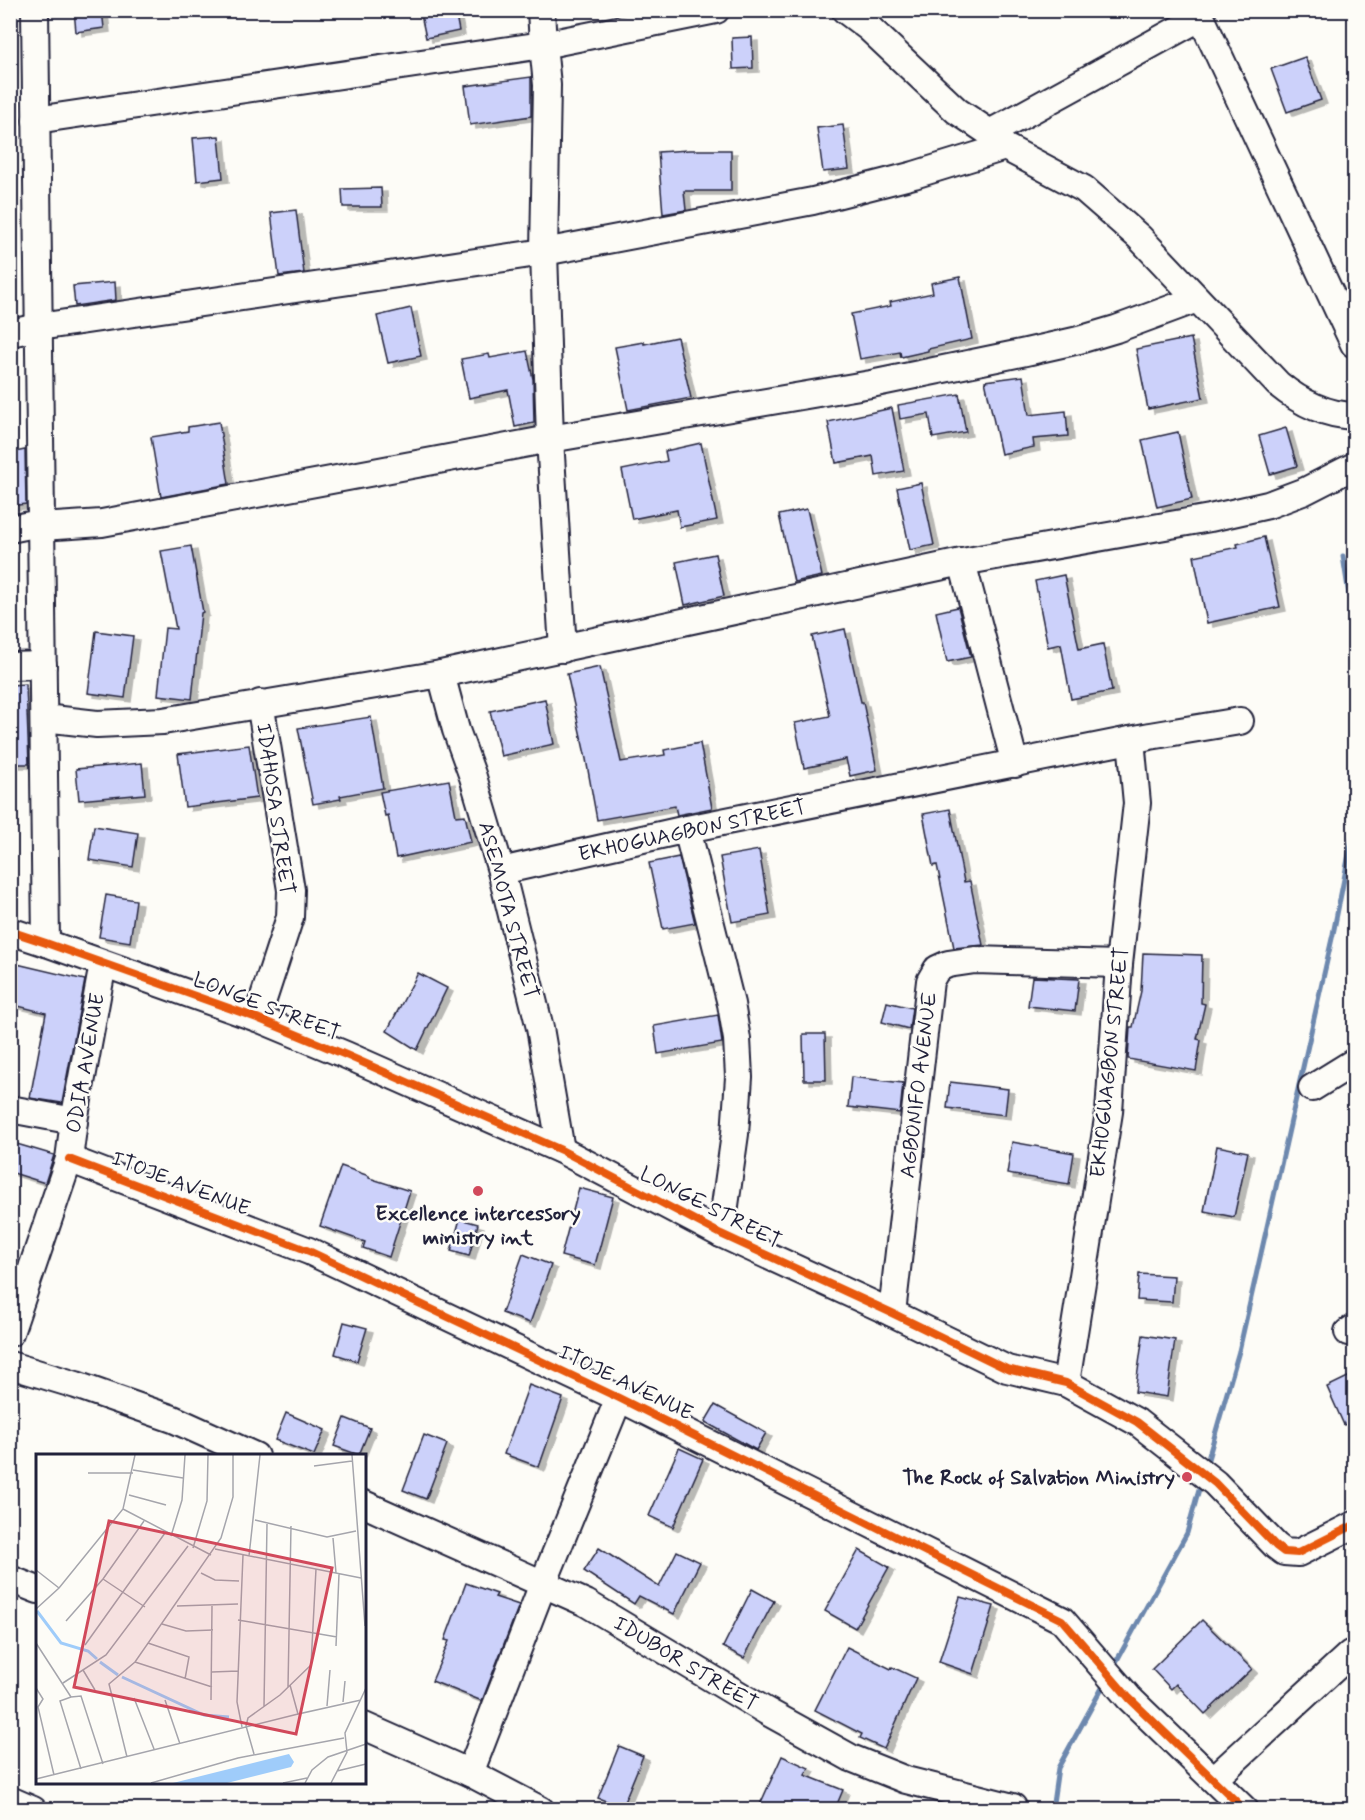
<svg xmlns="http://www.w3.org/2000/svg" width="1365" height="1820" font-family="Mynerve,sans-serif">
<style>
.lines{fill:none;stroke-linecap:round;stroke-linejoin:round}
.stream{stroke:#6d88ae;stroke-width:5}
.building{fill:#ccd1fa;stroke:#22223b;stroke-width:1.5;filter:url(#shadow)}
.minor-casing{stroke:#22223b;stroke-width:30}
.minor{stroke:#fdfcf7;stroke-width:26}
.cycleway-casing{stroke:#fdfcf7;stroke-width:11}
.cycleway{stroke:#e8590c;stroke-width:8}
.poi-dot{fill:#d1495b;stroke:#fdfcf7;stroke-width:2}
.labels{text-anchor:middle;stroke-width:5;stroke-linejoin:round;paint-order:stroke}
.street-label{font-size:21px;fill:#22223b;stroke:#fdfcf7}
.poi-label{font-size:21px;font-weight:bold;fill:#22223b;stroke:#fdfcf7}
.inset-river{fill:none;stroke:#9fccfa;stroke-width:3}
.inset-road{fill:none;stroke:#a5a5ac;stroke-width:1.5}
.view{fill:#d1495b;fill-opacity:0.15;stroke:#d1495b;stroke-width:3}
.inset-edge{fill:none;stroke:#22223b;stroke-width:3}
</style>
<defs>
<filter id="shadow"><feDropShadow dx="6" dy="4" stdDeviation="0" flood-color="#0004"/></filter>
</defs>
<rect width="100%" height="100%" fill="#fdfcf7"/>
<filter id="ink" filterUnits="userSpaceOnUse"><feTurbulence type="fractalNoise" baseFrequency=".0167" numOctaves="2"/><feDisplacementMap in="SourceGraphic" scale="12" xChannelSelector="R" yChannelSelector="G"/><feConvolveMatrix kernelMatrix="1 2 1 2 8 2 1 2 1" color-interpolation-filters="sRGB"/></filter>
<g filter="url(#ink)">
<g class="lines">
<g class="stream">
<polyline points="1343,556 1354,627"/>
<polyline points="1208,1459 1239,1351 1333,934 1354,829"/>
<polyline points="1116,1662 1187,1533 1199,1489"/>
<polyline points="1052,1810 1058,1768 1102,1688"/>
</g>
</g>
<g class="building">
<polygon points="74,10 102,10 104,28 76,32"/>
<polygon points="420,10 455,10 459,31 426,38"/>
<polygon points="752,37 753,68 733,69 732,38"/>
<polygon points="1305,57 1321,100 1287,112 1271,69"/>
<polygon points="531,77 531,116 470,125 465,86"/>
<polygon points="843,125 849,169 823,172 817,128"/>
<polygon points="219,136 223,178 197,181 193,138"/>
<polygon points="689,150 731,150 731,191 684,191 686,210 663,214 658,152"/>
<polygon points="381,188 382,207 343,207 342,189"/>
<polygon points="296,210 304,273 279,276 271,213"/>
<polygon points="960,277 972,339 928,349 928,351 901,357 900,352 860,359 851,314 891,306 890,302 933,293 931,283"/>
<polygon points="115,282 116,300 75,306 73,286"/>
<polygon points="411,308 421,356 388,363 377,316"/>
<polygon points="677,337 691,398 628,410 615,347 644,342 644,344"/>
<polygon points="1191,338 1203,398 1148,409 1136,349"/>
<polygon points="527,351 533,379 534,423 515,427 508,390 469,398 461,359 489,354 490,358"/>
<polygon points="1023,376 1029,415 1066,411 1068,436 1033,439 1034,447 1001,454 985,381"/>
<polygon points="959,394 966,432 933,438 929,414 900,419 898,405"/>
<polygon points="892,408 904,471 876,476 873,456 836,463 828,422"/>
<polygon points="219,422 229,484 161,497 151,437 188,431 188,427"/>
<polygon points="1286,428 1297,466 1270,474 1259,436"/>
<polygon points="1178,432 1192,499 1157,507 1142,440"/>
<polygon points="701,443 717,520 680,527 677,510 632,519 622,470 667,461 665,451"/>
<polygon points="25,450 26,504 10,506 10,453"/>
<polygon points="921,483 934,545 910,550 897,488"/>
<polygon points="807,509 822,576 794,582 779,515"/>
<polygon points="1264,537 1280,607 1207,623 1194,556 1238,547 1237,544"/>
<polygon points="191,546 203,612 201,613 192,699 158,695 165,628 176,629 161,551"/>
<polygon points="715,554 724,596 685,605 676,562"/>
<polygon points="1064,575 1079,649 1103,644 1112,691 1071,699 1061,644 1048,647 1035,581"/>
<polygon points="958,607 971,657 947,662 936,612"/>
<polygon points="845,629 861,702 863,702 877,770 850,776 846,759 804,768 795,723 830,716 812,636"/>
<polygon points="96,631 133,636 125,698 88,693"/>
<polygon points="600,667 621,762 665,755 664,750 700,743 712,808 677,815 675,806 597,820 586,759 567,674"/>
<polygon points="26,684 29,764 10,764 10,685"/>
<polygon points="545,699 554,744 501,756 490,711"/>
<polygon points="371,717 383,788 340,796 341,799 313,804 298,728"/>
<polygon points="249,745 257,798 185,807 178,754"/>
<polygon points="142,763 145,794 79,800 76,769"/>
<polygon points="449,780 456,816 465,815 471,842 396,858 388,815 385,816 380,792"/>
<polygon points="950,809 964,882 970,881 983,945 954,948 937,865 933,866 923,814"/>
<polygon points="94,826 138,833 133,867 89,860"/>
<polygon points="759,850 770,915 732,922 720,857"/>
<polygon points="679,857 695,923 663,929 649,863"/>
<polygon points="106,895 136,900 130,942 99,937"/>
<polygon points="1143,953 1202,955 1201,1003 1205,1004 1197,1039 1201,1040 1196,1071 1128,1059 1130,1027 1133,1027 1141,991"/>
<polygon points="17,964 85,980 62,1103 30,1098 46,1013 10,1004 10,994"/>
<polygon points="418,973 447,988 417,1050 387,1031"/>
<polygon points="1032,977 1079,979 1075,1011 1028,1006"/>
<polygon points="887,1002 912,1008 909,1029 882,1022"/>
<polygon points="718,1015 722,1043 658,1054 654,1026"/>
<polygon points="803,1034 825,1034 826,1080 804,1080"/>
<polygon points="851,1077 903,1083 900,1113 848,1107"/>
<polygon points="950,1082 1008,1089 1005,1115 947,1108"/>
<polygon points="10,1142 54,1155 45,1183 10,1172"/>
<polygon points="1012,1142 1074,1153 1069,1184 1007,1174"/>
<polygon points="1217,1146 1248,1152 1234,1217 1204,1211"/>
<polygon points="341,1166 369,1176 369,1178 410,1191 389,1257 363,1248 365,1242 320,1226"/>
<polygon points="579,1188 613,1197 595,1265 561,1256"/>
<polygon points="460,1219 478,1224 469,1256 451,1251"/>
<polygon points="523,1254 551,1265 530,1323 502,1313"/>
<polygon points="1139,1274 1174,1276 1172,1302 1137,1300"/>
<polygon points="344,1322 367,1328 357,1361 335,1354"/>
<polygon points="1143,1335 1175,1340 1167,1397 1135,1392"/>
<polygon points="1354,1374 1354,1420 1344,1425 1327,1387"/>
<polygon points="529,1385 563,1398 539,1467 504,1454"/>
<polygon points="715,1405 766,1433 756,1450 705,1422"/>
<polygon points="286,1413 325,1430 314,1455 275,1440"/>
<polygon points="345,1418 370,1428 359,1455 334,1446"/>
<polygon points="424,1435 447,1444 426,1499 403,1490"/>
<polygon points="679,1448 703,1459 673,1527 649,1516"/>
<polygon points="599,1548 659,1587 677,1551 700,1562 674,1614 639,1596 634,1604 584,1571"/>
<polygon points="859,1550 889,1567 855,1628 825,1611"/>
<polygon points="466,1583 497,1594 495,1597 519,1605 482,1701 432,1681 449,1641 445,1640"/>
<polygon points="752,1589 774,1601 744,1658 723,1647"/>
<polygon points="960,1597 994,1606 973,1674 939,1662"/>
<polygon points="1202,1620 1252,1669 1205,1714 1176,1684 1171,1689 1152,1669"/>
<polygon points="847,1647 891,1669 892,1667 916,1678 884,1749 860,1738 862,1734 815,1710"/>
<polygon points="619,1746 643,1756 622,1807 598,1798"/>
<polygon points="782,1756 809,1768 805,1775 843,1790 835,1809 758,1809"/>
</g>
<g class="lines">
<defs>
<g id="minor">
<polyline points="35,10 46,943"/>
<polyline points="541,10 543,45 547,85 544,252 550,439 563,649"/>
<path d="M845,10L869,28L957,111L990,133L1005,147L1084,189L1139,237L1278,384C1301,403 1325,415 1354,416"/>
<polyline points="1201,17 1354,344"/>
<polyline points="36,120 543,45 716,10"/>
<polyline points="990,133 1201,17 1198,10"/>
<polyline points="10,333 39,327 544,252 813,201 914,175 1005,147"/>
<polyline points="10,529 30,525 41,527 102,523 550,439 871,384 1026,352 1079,340 1116,329 1197,299"/>
<polyline points="962,562 1015,764"/>
<polyline points="10,666 43,665"/>
<polyline points="441,674 456,730 473,777 501,871 540,1028 561,1150"/>
<polyline points="44,718 97,724 163,721 441,674 962,562 1210,518 1268,505 1305,491 1354,466"/>
<polyline points="687,829 731,1004 737,1039 739,1077 735,1134 721,1234"/>
<polyline points="501,871 687,829 1150,736 1240,721"/>
<polyline points="10,931 46,943 257,1018 346,1055 561,1150 721,1234 892,1313 1007,1369 1066,1383 1137,1422 1215,1483 1276,1546 1284,1552 1298,1553 1354,1525"/>
<polyline points="257,1018 290,917 291,890 260,703"/>
<polyline points="1312,1088 1354,1062"/>
<polyline points="10,1109 74,1121"/>
<polyline points="69,1159 309,1251 619,1398 1062,1620 1129,1698 1245,1810"/>
<polyline points="892,1313 930,981 937,969 948,964 975,960 1119,964"/>
<polyline points="1348,1332 1354,1328"/>
<polyline points="10,1333 69,1159 74,1121 103,964"/>
<polyline points="10,1365 76,1385 173,1419 255,1456"/>
<polyline points="1066,1383 1109,1112 1119,964 1137,803 1131,740"/>
<polyline points="364,1504 586,1603 766,1711 851,1758 906,1780 1013,1807"/>
<polyline points="10,1579 38,1590"/>
<polyline points="364,1726 470,1773 541,1810"/>
<polyline points="470,1773 543,1584 619,1398"/>
<polyline points="1214,1779 1350,1654"/>
<polyline points="10,1800 33,1810"/>
</g>
</defs>
<use href="#minor" class="minor-casing"/>
<use href="#minor" class="minor"/>
<defs>
<g id="cycleway">
<polyline points="10,931 46,943 257,1018 346,1055 561,1150 721,1234 892,1313 1007,1369 1066,1383 1137,1422 1215,1483 1276,1546 1284,1552 1298,1553 1354,1525"/>
<polyline points="69,1159 309,1251 619,1398 1062,1620 1129,1698 1245,1810"/>
</g>
</defs>
<use href="#cycleway" class="cycleway-casing"/>
<use href="#cycleway" class="cycleway"/>
</g>
</g>
<g class="poi-dot">
<circle cx="478" cy="1191" r="6"/>
<circle cx="1187" cy="1477" r="6"/>
</g>
<g class="labels">
<g class="street-label">
<text transform="translate(276 809) rotate(82)" y="7">IDAHOSA STREET</text>
<text transform="translate(692 830) rotate(-12)" y="7">EKHOGUAGBON STREET</text>
<text transform="translate(509 910) rotate(75)" y="7">ASEMOTA STREET</text>
<text transform="translate(267 1006) rotate(21)" y="7">LONGE STREET</text>
<text transform="translate(1109 1062) rotate(-84)" y="7">EKHOGUAGBON STREET</text>
<text transform="translate(85 1063) rotate(-80)" y="7">ODIA AVENUE</text>
<text transform="translate(918 1085) rotate(-83)" y="7">AGBONIFO AVENUE</text>
<text transform="translate(181 1183) rotate(21)" y="7">ITOJE AVENUE</text>
<text transform="translate(711 1207) rotate(27)" y="7">LONGE STREET</text>
<text transform="translate(626 1382) rotate(26)" y="7">ITOJE AVENUE</text>
<text transform="translate(686 1663) rotate(31)" y="7">IDUBOR STREET</text>
</g>
<g class="poi-label">
<text x="478" y="1220">Excellence intercessory<tspan x="478" dy="24">ministry int</tspan></text>
<text x="1175" y="1484" text-anchor="end">The Rock of Salvation Ministry</text>
</g>
</g>
<g transform="translate(36 1454)">
<rect width="330" height="330" fill="#fdfcf7"/>
<path d="M253,300L258,308L255,313L191,329H137Z" fill="#9fccfa"/>
<path class="inset-river" d="M1,157L25,189L52,197L61,205M64,208L82,221M86,223L168,261L193,263"/>
<path class="inset-road" d="M316,1L329,172M278,12L316,7M97,16L147,24M52,19H97M93,41L130,51M87,55L175,101M219,66L291,83L320,77M135,82L146,46L149,1M297,84L300,119M157,94L171,47L172,1M179,95L325,124M213,102L224,1M0,116L23,134M165,119L179,126L203,127M67,125L109,153M141,152L202,150M0,155L23,134L87,55L99,1M202,166L301,183M30,167L67,125L108,67M126,170L150,177L177,176M0,189L35,243M112,189L153,203L149,225M49,191L129,79M300,192L303,120M99,208L176,233M47,216L59,236M176,218L202,217M27,229L70,201L152,92M254,231L262,260L325,246M252,233L255,72M0,234L7,245L2,253L18,321M98,244L118,295M129,246L144,290M175,246L176,152M307,248L309,227M228,252L231,70M291,252L294,216M206,273L201,248L207,101M218,300L210,272L212,264L244,241L275,211L280,115M91,303L73,230L99,208L185,84L197,43V1M45,315L24,247L35,243L45,242L67,310M301,317L330,310M0,325L262,260M115,329L202,304L308,284M247,329L271,324M269,329L276,316L292,303L330,290M295,329L311,298L309,279L330,234"/>
<path class="view" d="M73,67L296,114L260,280L38,233Z"/>
<rect width="330" height="330" class="inset-edge"/>
</g>
<rect width="1365" height="1820" fill="none" stroke="#fdfcf7" stroke-width="36"/>
<rect x="18" y="18" width="1329" height="1784" fill="none" stroke="#22223b" stroke-width="2" filter="url(#ink)"/>
</svg>
